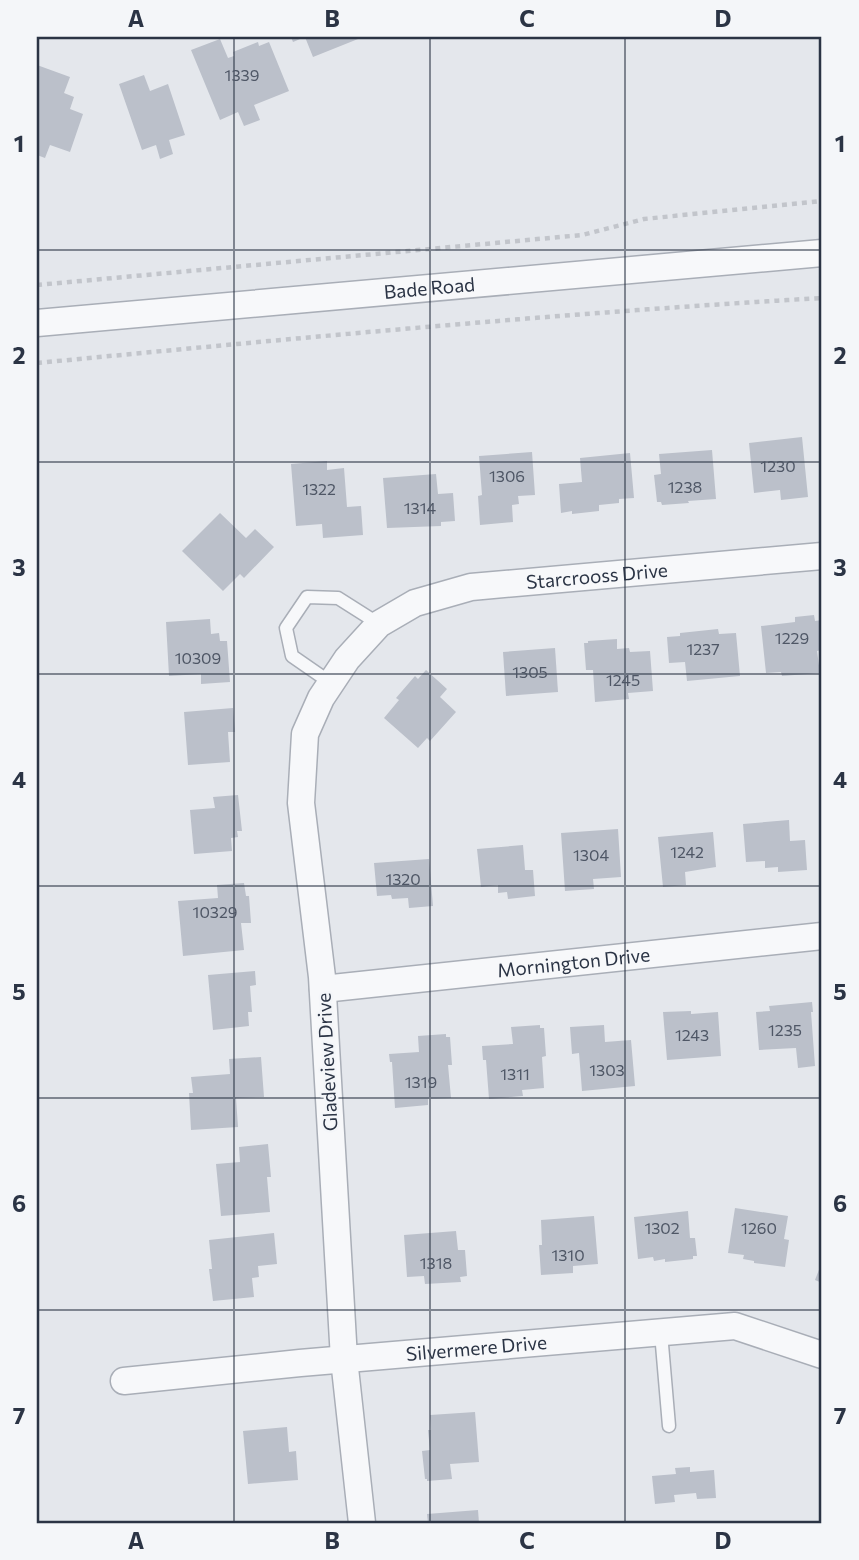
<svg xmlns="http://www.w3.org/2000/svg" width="859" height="1560" font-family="Commissioner,sans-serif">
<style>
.building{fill:#bbc0ca}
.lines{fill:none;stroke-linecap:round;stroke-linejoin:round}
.lane-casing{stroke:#a9aeb7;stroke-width:15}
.street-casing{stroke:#a9aeb7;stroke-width:29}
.path{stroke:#c2c5cb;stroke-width:4.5;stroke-dasharray:5 5;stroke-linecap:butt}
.lane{stroke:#f7f8fa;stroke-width:12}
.street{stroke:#f7f8fa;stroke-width:26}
.grid{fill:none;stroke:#2b3445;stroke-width:2;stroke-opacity:0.55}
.labels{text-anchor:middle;stroke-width:5;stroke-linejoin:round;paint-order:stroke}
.number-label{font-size:16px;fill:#4f5766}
.street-label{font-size:19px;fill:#2b3445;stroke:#f4f6f9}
.neatline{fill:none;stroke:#2b3445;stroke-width:2.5}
.grid-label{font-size:23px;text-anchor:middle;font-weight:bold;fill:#2b3445}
</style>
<rect width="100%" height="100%" fill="#e4e7ec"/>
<g class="building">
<polygon points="291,37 363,37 313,57 305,37 293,42"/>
<polygon points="220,39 228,58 234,56 233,52 258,42 259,46 269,42 289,91 254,105 260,120 244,126 238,112 220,120 191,50"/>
<polygon points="37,65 70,77 64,93 74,97 70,109 83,114 70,152 50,145 45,158 37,155"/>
<polygon points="144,75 150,91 168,84 185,135 169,140 173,154 160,159 156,145 142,150 119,84"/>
<polygon points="802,437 808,497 781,500 780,490 754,493 749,443"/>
<polygon points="712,450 716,499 688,501 689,503 662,505 661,502 657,502 654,475 661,474 659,454"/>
<polygon points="532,452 535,495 518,496 519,504 512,505 513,522 480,525 478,496 482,495 479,456"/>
<polygon points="630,453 634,498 619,499 619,503 599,505 599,511 572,514 572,511 561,513 559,484 582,482 580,458"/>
<polygon points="327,461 327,470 344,468 347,507 361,506 363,535 323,538 322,524 296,526 291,464"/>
<polygon points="436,474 438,494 453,493 455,521 441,522 441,526 387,528 383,478"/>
<polygon points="220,513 246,538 255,529 274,547 244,578 240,574 223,591 182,551"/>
<polygon points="814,615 815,621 822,620 822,650 817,651 820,673 782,676 781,672 766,673 761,626 795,622 795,617"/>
<polygon points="210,619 211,634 219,633 220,641 227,641 230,682 201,684 201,674 169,676 166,622"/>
<polygon points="718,629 719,634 736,633 740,676 687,681 685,662 669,663 667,637 680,636 680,633"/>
<polygon points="617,639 617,649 629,648 630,652 650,651 653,691 628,693 629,699 595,702 593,670 586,670 584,643 588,643 588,641"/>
<polygon points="555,648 558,692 506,696 503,652"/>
<polygon points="426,670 447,689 440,697 456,712 430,741 427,738 418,748 384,718 399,700 396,698 415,676 418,679"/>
<polygon points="233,708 235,732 228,732 230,762 188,765 184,712"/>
<polygon points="238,795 242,831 237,831 238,837 231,838 232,851 194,854 190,810 215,808 213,797"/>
<polygon points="789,820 790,841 805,840 807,870 778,872 778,867 765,868 765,861 746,862 743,824"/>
<polygon points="618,829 621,877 593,879 594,889 565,891 561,833"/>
<polygon points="713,832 716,867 685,872 686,885 663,887 658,837"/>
<polygon points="523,845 525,870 533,870 535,896 508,899 507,892 498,893 498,885 481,887 477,849"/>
<polygon points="429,859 433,906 409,908 408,898 392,899 391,895 377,896 374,863"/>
<polygon points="244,883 246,896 249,896 251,923 241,923 244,950 183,956 178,901 218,898 217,885"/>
<polygon points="255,971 256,985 250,986 252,1012 248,1012 249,1026 213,1030 208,975"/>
<polygon points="812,1002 813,1012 811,1012 815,1066 798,1068 796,1048 759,1050 756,1012 770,1011 769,1006"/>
<polygon points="691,1011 691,1014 718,1012 721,1056 667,1060 663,1012"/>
<polygon points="540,1025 540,1028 544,1028 546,1056 542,1057 544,1088 522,1090 523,1096 489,1099 486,1060 483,1060 482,1046 513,1044 511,1027"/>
<polygon points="604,1025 605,1042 631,1040 635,1086 582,1091 579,1053 572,1054 570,1027"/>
<polygon points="446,1034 446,1037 450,1037 452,1065 448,1065 451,1098 428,1099 428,1105 395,1108 392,1062 390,1062 389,1054 419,1052 418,1036"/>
<polygon points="261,1057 264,1097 236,1098 238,1127 191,1130 189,1093 193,1093 191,1077 230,1074 229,1059"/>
<polygon points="268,1144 271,1177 267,1177 270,1212 221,1216 216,1164 240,1162 239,1147"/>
<polygon points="735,1208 788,1216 784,1239 789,1240 785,1267 754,1263 754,1261 743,1259 744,1255 728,1253"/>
<polygon points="688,1211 690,1238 695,1238 697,1256 693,1256 693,1259 665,1262 665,1259 654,1261 653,1257 638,1259 634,1217"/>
<polygon points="594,1216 598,1264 573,1266 573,1273 541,1275 539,1245 542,1245 541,1220"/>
<polygon points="456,1231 458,1250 465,1250 467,1276 460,1277 461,1282 425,1284 424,1276 407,1277 404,1235"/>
<polygon points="274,1233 277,1264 258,1266 259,1277 252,1278 254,1297 213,1301 209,1269 212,1269 209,1240"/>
<polygon points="822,1262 822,1283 815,1280"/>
<polygon points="475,1412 479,1462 450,1464 452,1479 427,1481 427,1479 425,1479 422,1451 430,1450 428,1430 431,1430 430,1415"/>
<polygon points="287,1427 289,1452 296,1451 298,1480 248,1484 243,1431"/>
<polygon points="690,1467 690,1472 714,1470 716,1498 697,1499 696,1493 674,1495 675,1502 655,1504 652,1476 676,1474 675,1468"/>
<polygon points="478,1510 479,1523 428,1523 427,1514"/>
</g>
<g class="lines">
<defs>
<g id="lane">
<polyline points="331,683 292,656 286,628 307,597 338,598 379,624"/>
<polyline points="661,1333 669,1426"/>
</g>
<g id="street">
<path id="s1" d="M37,323L822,253"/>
<path id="s2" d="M323,989L822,936"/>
<path id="s3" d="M124,1381L300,1363L735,1326L822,1355"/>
<path id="s4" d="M362,1523L344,1359L322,977L301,803L305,734L321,698L347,659L379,624L415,603L471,587L822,556"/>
</g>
</defs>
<use href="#lane" class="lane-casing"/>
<use href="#street" class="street-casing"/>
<g class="path">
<polyline points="37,285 582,235 644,219 822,201"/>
<path d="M37,363C298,338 560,313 822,298"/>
</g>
<use href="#lane" class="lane"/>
<use href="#street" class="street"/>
</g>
<path class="grid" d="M234,37V1523M430,37V1523M625,37V1523M37,250H822M37,462H822M37,674H822M37,886H822M37,1098H822M37,1310H822"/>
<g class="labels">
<g class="number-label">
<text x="242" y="81">1339</text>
<text x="778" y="472">1230</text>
<text x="507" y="482">1306</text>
<text x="685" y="493">1238</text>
<text x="319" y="495">1322</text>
<text x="420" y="514">1314</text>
<text x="792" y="644">1229</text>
<text x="703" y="655">1237</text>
<text x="198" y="664">10309</text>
<text x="530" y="678">1305</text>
<text x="623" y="686">1245</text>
<text x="687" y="858">1242</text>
<text x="591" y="861">1304</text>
<text x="403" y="885">1320</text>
<text x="215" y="918">10329</text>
<text x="785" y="1036">1235</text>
<text x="692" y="1041">1243</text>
<text x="607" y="1076">1303</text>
<text x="515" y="1080">1311</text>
<text x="421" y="1088">1319</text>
<text x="662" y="1234">1302</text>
<text x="759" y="1234">1260</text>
<text x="568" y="1261">1310</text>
<text x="436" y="1269">1318</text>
</g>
<g class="street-label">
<text dy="7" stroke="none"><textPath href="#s1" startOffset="394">Bade Road</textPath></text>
<text dy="7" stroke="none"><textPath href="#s4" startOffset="1152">Starcrooss Drive</textPath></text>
<text dy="7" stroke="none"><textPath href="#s2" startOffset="252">Mornington Drive</textPath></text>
<text transform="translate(327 1062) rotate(-93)" y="7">Gladeview Drive</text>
<text dy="7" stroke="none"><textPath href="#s3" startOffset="354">Silvermere Drive</textPath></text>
</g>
</g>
<rect width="859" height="1560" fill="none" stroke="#f4f6f9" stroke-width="77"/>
<rect x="38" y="38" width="782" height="1484" class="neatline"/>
<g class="grid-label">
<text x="136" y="27">A</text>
<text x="332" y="27">B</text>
<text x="527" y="27">C</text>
<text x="723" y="27">D</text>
<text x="19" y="152">1</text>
<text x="840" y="152">1</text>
<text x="19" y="364">2</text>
<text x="840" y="364">2</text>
<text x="19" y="576">3</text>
<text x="840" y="576">3</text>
<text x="19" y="788">4</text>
<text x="840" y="788">4</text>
<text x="19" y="1000">5</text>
<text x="840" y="1000">5</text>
<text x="19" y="1212">6</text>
<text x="840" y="1212">6</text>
<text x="19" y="1424">7</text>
<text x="840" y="1424">7</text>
<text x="136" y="1549">A</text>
<text x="332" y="1549">B</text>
<text x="527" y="1549">C</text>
<text x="723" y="1549">D</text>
</g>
</svg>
